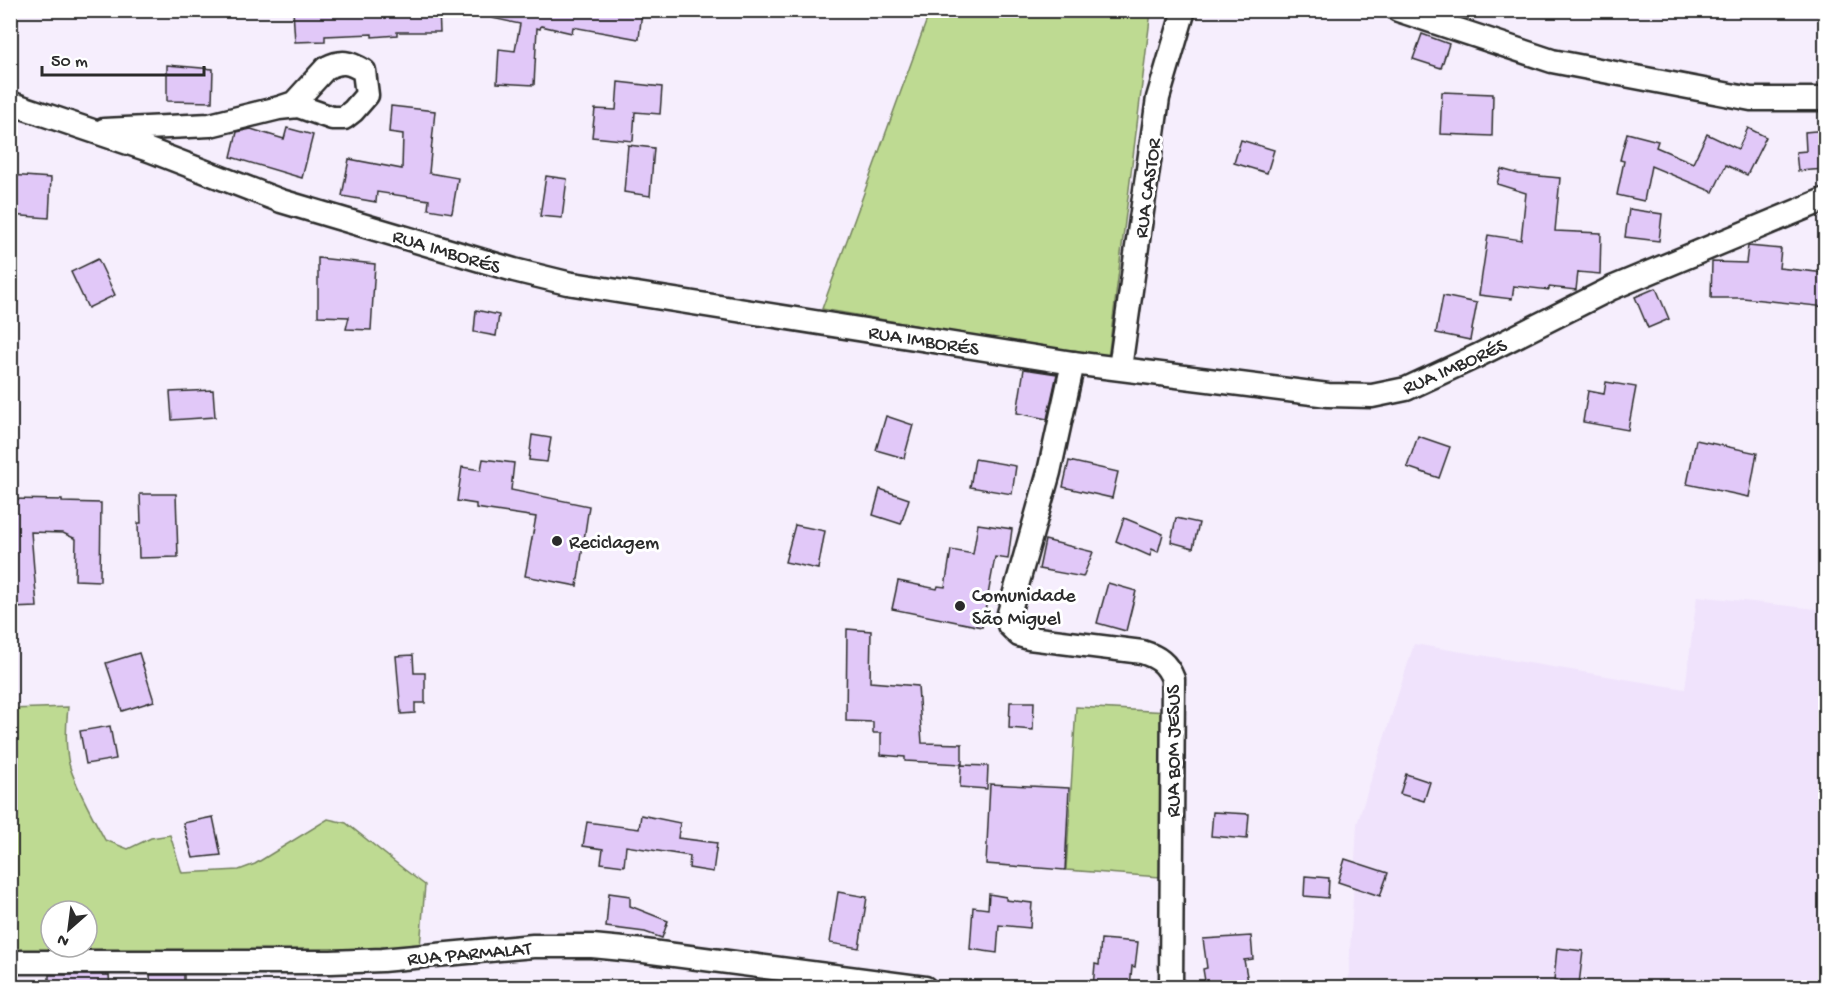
<svg xmlns="http://www.w3.org/2000/svg" width="1836" height="998" font-family="'Gochi Hand',sans-serif">
<style>
.built{fill:#f0e3fc}
.green{fill:#beda92;stroke:#74825e;stroke-width:1.5;fill-rule:evenodd}
.building{fill:#e1c8f8;stroke:#2b2b2b;stroke-width:1.5}
.lines{fill:none;stroke-linecap:round;stroke-linejoin:round}
.minor-casing{stroke:#2b2b2b;stroke-width:27}
.minor{stroke:#fff;stroke-width:22}
.poi-dot{fill:#2b2b2b;stroke:#fff;stroke-width:2}
.labels{text-anchor:middle;stroke-width:6;stroke-linejoin:round;paint-order:stroke}
.street-label{font-size:20px;fill:#2b2b2b;stroke:#fff}
.poi-label{font-size:20px;fill:#2b2b2b;stroke:#fff;text-anchor:start}
</style>
<rect width="100%" height="100%" fill="#f6eefd"/>
<filter id="ink" filterUnits="userSpaceOnUse"><feTurbulence type="fractalNoise" baseFrequency=".0167" numOctaves="2"/><feDisplacementMap in="SourceGraphic" scale="12" xChannelSelector="R" yChannelSelector="G"/><feConvolveMatrix kernelMatrix="1 2 1 2 8 2 1 2 1" color-interpolation-filters="sRGB"/></filter>
<g filter="url(#ink)">
<polygon class="built" points="1697,596 1825,610 1825,987 1348,988 1357,824 1414,644 1685,689"/>
<g class="green">
<polygon points="930,11 1151,11 1108,359 822,309"/>
<path d="M68,707C66,725 65,746 69,764C75,786 94,819 105,840L128,849L151,838L170,835L182,873L239,870L255,864L328,819L346,823L405,870L425,885L420,947L232,956L11,953L10,709ZM51,911H87V947H51Z"/>
<polygon points="1076,707 1169,712 1160,877 1066,870"/>
</g>
<g class="building">
<polygon points="293,10 439,10 440,32 397,32 397,35 372,37 372,34 325,36 325,41 295,42"/>
<polygon points="493,10 642,10 639,39 573,27 572,33 541,26 540,29 537,28 534,85 497,83 499,49 515,51 520,24 492,18"/>
<polygon points="1422,34 1449,44 1441,68 1413,59"/>
<polygon points="167,65 213,69 212,102 167,101"/>
<polygon points="618,82 662,87 660,114 635,112 633,141 592,137 595,109 616,110"/>
<polygon points="1442,92 1493,94 1492,136 1440,134"/>
<polygon points="391,106 435,111 429,173 458,178 452,213 428,209 429,200 377,192 376,202 342,196 349,159 402,169 403,134 389,132"/>
<polygon points="287,128 313,135 302,178 231,157 237,132 251,129 284,139"/>
<polygon points="1748,128 1766,137 1747,175 1726,165 1713,192 1651,166 1644,201 1617,195 1624,161 1620,160 1627,133 1658,141 1656,147 1693,163 1707,134 1738,149"/>
<polygon points="1826,130 1826,169 1798,171 1796,152 1806,151 1805,132"/>
<polygon points="1241,140 1274,150 1267,173 1234,163"/>
<polygon points="628,145 654,148 650,196 624,192"/>
<polygon points="1501,169 1519,174 1560,178 1555,231 1601,233 1600,274 1578,272 1576,290 1549,287 1549,290 1514,286 1512,299 1479,295 1488,235 1521,240 1526,193 1497,184"/>
<polygon points="10,175 51,178 49,218 10,215"/>
<polygon points="546,176 567,179 562,218 540,216"/>
<polygon points="1629,209 1662,214 1659,241 1625,237"/>
<polygon points="1748,246 1781,249 1779,268 1826,273 1826,307 1743,298 1711,298 1712,262 1746,263"/>
<polygon points="318,258 375,264 371,330 346,329 349,317 318,316"/>
<polygon points="98,259 115,295 88,308 71,272"/>
<polygon points="1656,288 1669,319 1648,328 1635,297"/>
<polygon points="1443,296 1477,303 1470,340 1436,333"/>
<polygon points="476,310 499,315 496,336 474,332"/>
<polygon points="1024,369 1057,374 1047,419 1017,413"/>
<polygon points="1606,382 1636,387 1628,430 1583,422 1588,391 1604,394"/>
<polygon points="213,390 215,417 172,420 170,392"/>
<polygon points="886,416 913,425 904,458 876,450"/>
<polygon points="532,435 551,438 547,462 529,460"/>
<polygon points="1418,436 1450,447 1439,478 1407,467"/>
<polygon points="1696,440 1757,453 1749,497 1687,484"/>
<polygon points="483,459 514,463 511,490 589,506 577,586 525,576 536,517 476,508 476,504 457,501 462,467 481,470"/>
<polygon points="975,459 1016,466 1012,494 970,487"/>
<polygon points="1069,461 1118,472 1112,498 1063,487"/>
<polygon points="880,489 909,499 901,524 873,515"/>
<polygon points="140,494 176,494 178,557 139,558 138,523 141,523"/>
<polygon points="10,499 62,500 62,502 101,503 100,581 75,580 76,539 63,533 31,532 37,607 10,608"/>
<polygon points="1124,518 1163,534 1158,552 1152,549 1150,556 1116,541"/>
<polygon points="1176,518 1199,523 1193,548 1171,542"/>
<polygon points="978,524 1012,529 1008,559 995,557 982,627 892,609 898,581 937,589 938,586 945,587 951,550 973,554"/>
<polygon points="795,525 825,531 818,569 785,562"/>
<polygon points="1045,540 1093,552 1083,577 1039,569"/>
<polygon points="1108,583 1136,591 1126,631 1097,623"/>
<polygon points="847,629 871,631 870,682 918,686 922,743 962,744 962,764 905,761 905,757 881,755 881,733 873,733 873,722 846,721"/>
<polygon points="139,653 154,701 122,711 106,663"/>
<polygon points="413,655 414,673 425,673 425,703 415,703 415,713 401,714 396,656"/>
<polygon points="1010,702 1034,702 1033,730 1009,728"/>
<polygon points="110,726 116,759 86,764 80,731"/>
<polygon points="961,765 988,766 987,789 960,787"/>
<polygon points="1406,774 1430,782 1424,801 1400,794"/>
<polygon points="990,784 1069,788 1065,870 986,864"/>
<polygon points="1213,812 1249,814 1247,839 1211,836"/>
<polygon points="641,815 680,823 678,838 717,843 713,872 689,868 690,856 626,846 624,866 601,863 603,849 583,846 587,822 639,829"/>
<polygon points="213,817 221,855 193,858 183,823"/>
<polygon points="1345,859 1388,873 1380,896 1338,882"/>
<polygon points="1305,876 1329,878 1328,898 1304,896"/>
<polygon points="838,892 867,897 859,948 830,943"/>
<polygon points="609,893 630,896 630,906 668,921 662,938 645,932 606,927"/>
<polygon points="989,894 1006,897 1006,900 1032,903 1030,928 999,925 997,953 970,949 973,907 988,909"/>
<polygon points="1251,936 1253,959 1244,960 1249,987 1206,987 1203,969 1207,968 1203,939"/>
<polygon points="1101,939 1138,942 1135,967 1132,966 1130,987 1093,987 1095,964 1099,965"/>
<polygon points="1557,948 1583,951 1579,984 1554,980"/>
<polygon points="49,975 109,975 110,987 49,987"/>
<polygon points="150,975 184,975 184,987 151,987"/>
</g>
<g class="lines">
<defs>
<g id="minor">
<polyline points="1398,10 1552,61 1751,99 1826,99"/>
<polyline points="10,103 149,150 281,201 514,270 567,283 1073,363 1328,395 1372,396 1406,389 1477,356 1612,288 1826,199"/>
<path d="M104,130L210,125L279,108L294,103L326,68C342,60 349,62 364,71L367,95L353,111L344,118H332L298,106L279,108"/>
<path d="M1073,363L1049,472L1008,617L1009,625L1019,635L1029,638L1142,652C1158,657 1167,663 1173,679L1171,988"/>
<polyline points="1120,368 1158,98 1184,10"/>
<polyline points="10,962 331,962 382,960 533,946 592,946 644,951 925,988"/>
</g>
</defs>
<use href="#minor" class="minor-casing"/>
<use href="#minor" class="minor"/>
</g>
</g>
<g class="poi-dot">
<circle cx="557" cy="541" r="6"/>
<circle cx="960" cy="606" r="6"/>
</g>
<g class="labels">
<g class="street-label">
<text transform="translate(1146 188) rotate(-82)" y="7">RUA CASTOR</text>
<text transform="translate(447 250) rotate(17)" y="7">RUA IMBORÉS</text>
<text transform="translate(924 339) rotate(9)" y="7">RUA IMBORÉS</text>
<text transform="translate(1454 365) rotate(-24)" y="7">RUA IMBORÉS</text>
<text transform="translate(1172 751) rotate(-90)" y="7">RUA BOM JESUS</text>
<text transform="translate(469 952) rotate(-5)" y="7">RUA PARMALAT</text>
</g>
<g class="poi-label">
<text x="569" y="548">Reciclagem</text>
<text x="972" y="601">Comunidade<tspan x="972" dy="23">São Miguel</tspan></text>
</g>
</g>
<rect width="1836" height="998" fill="none" stroke="#fff" stroke-width="36"/>
<rect x="18" y="18" width="1800" height="962" fill="none" stroke="#2b2b2b" stroke-width="2" filter="url(#ink)"/>
<g transform="translate(69 929) rotate(208)"><circle r="28" fill="#ffffff" stroke="#aaaaaa" stroke-width="1.5"/>
<path d="M0-4.5L10 22L0 15L-10 22Z" fill="#2b2b2b"/>
<text y="-9" font-size="16" font-weight="bold" text-anchor="middle" fill="#2b2b2b">N</text>
</g>
<path d="M42 66v9h162v-9" fill="none" stroke="#2b2b2b" stroke-width="3"/>
<text x="51" y="66" font-size="18" fill="#2b2b2b" stroke="#ffffff" stroke-width="4.5" paint-order="stroke">50 m</text>
</svg>
